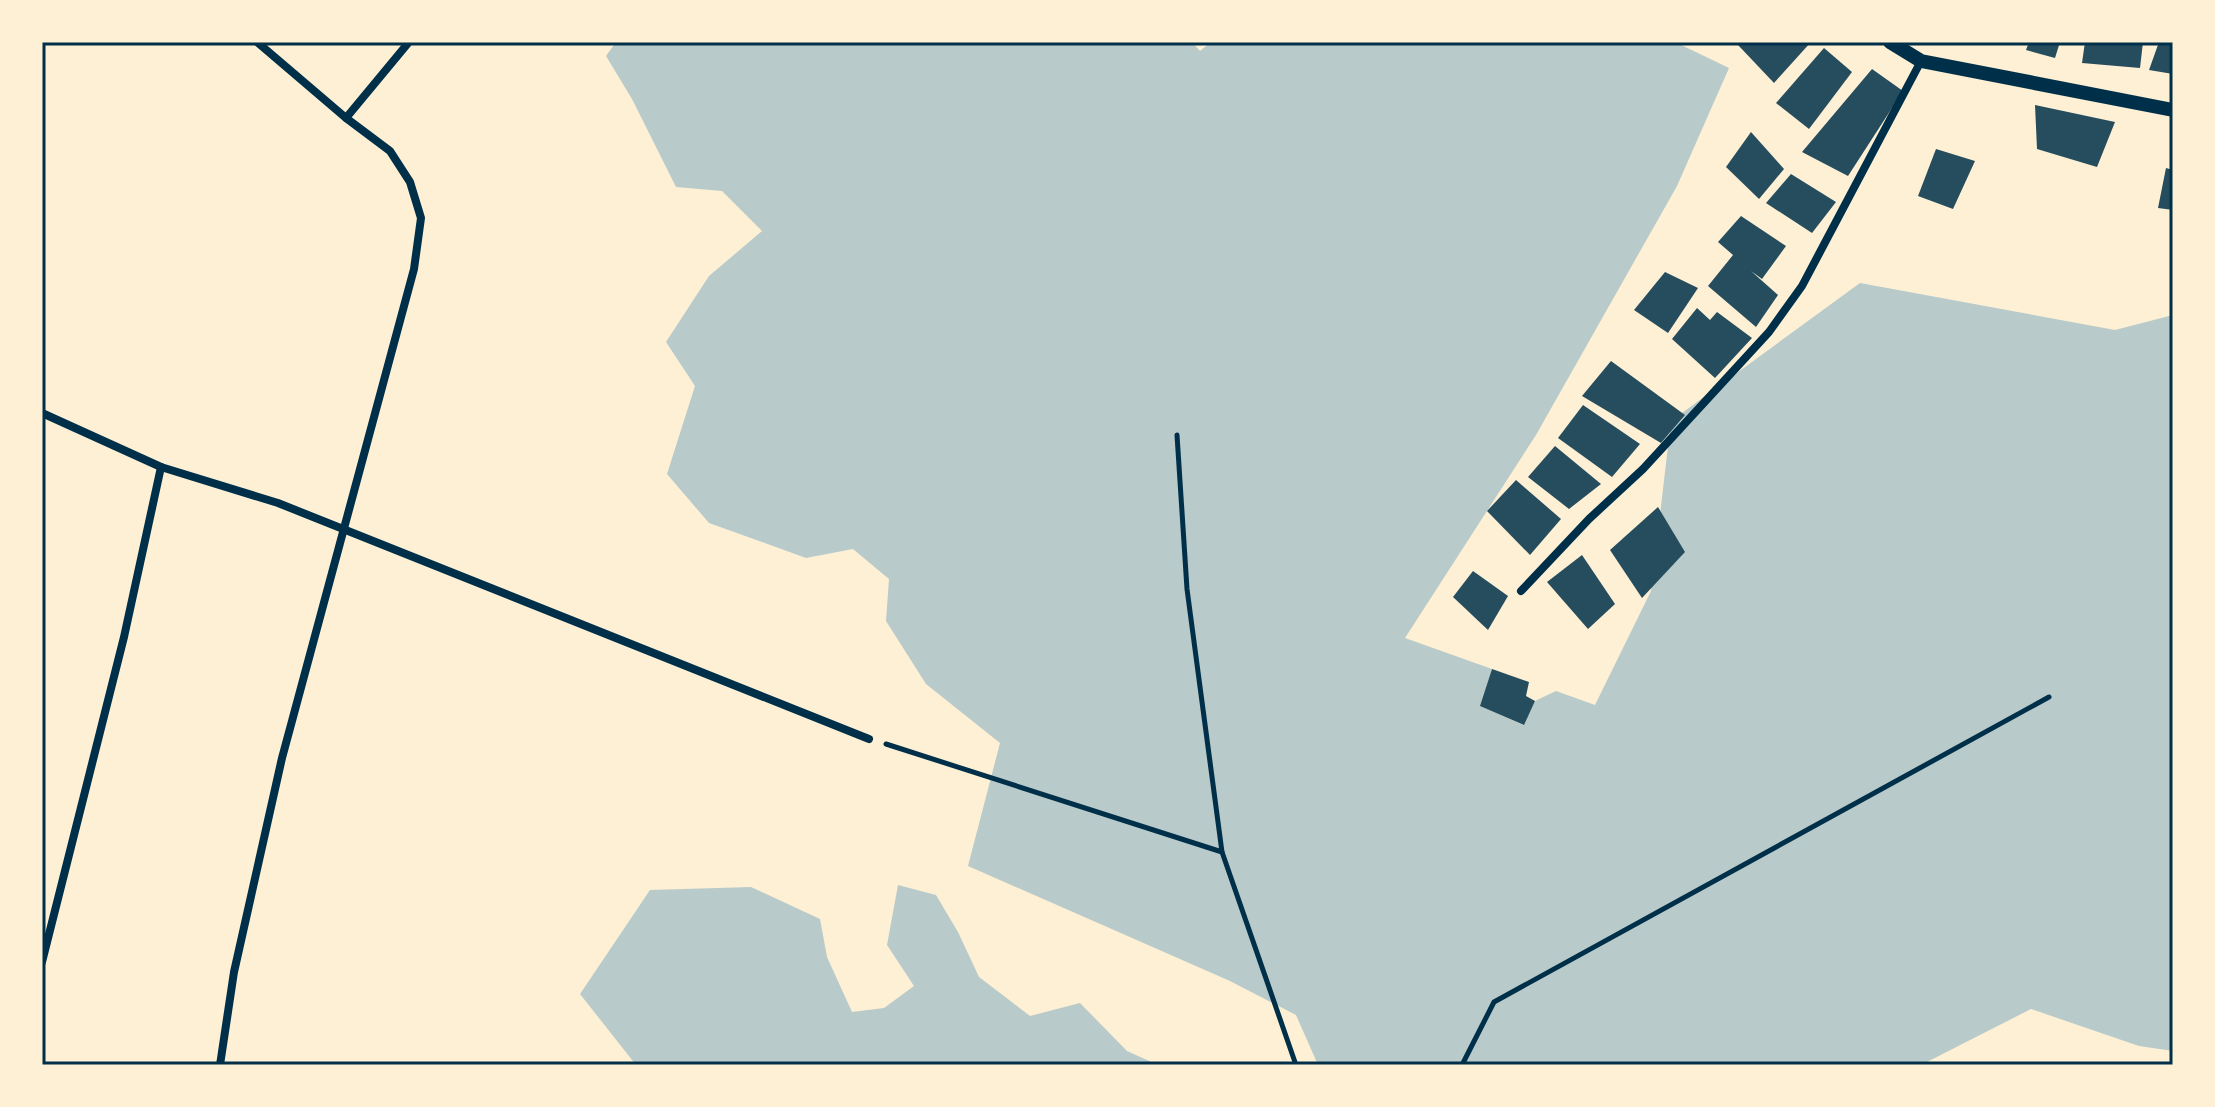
<svg xmlns="http://www.w3.org/2000/svg" width="2215" height="1107" font-family="'Archivo Narrow',sans-serif">
<style>
.green{fill:#b9caca}
.building{fill:#264d5e}
.lines{fill:none;stroke-linecap:round;stroke-linejoin:round}
.path{stroke:#003049;stroke-width:5}
.minor{stroke:#003049;stroke-width:8}
.tertiary{stroke:#003049;stroke-width:14}
.neatline{fill:none;stroke:#003049;stroke-width:3}
</style>
<rect width="100%" height="100%" fill="#fdf0d5"/>
<g class="green">
<polygon points="616,42 1192,42 1200,51 1211,42 1675,42 1729,68 1677,186 1536,435 1405,638 1492,669 1481,706 1523,725 1535,701 1556,691 1595,705 1651,591 1671,421 1860,283 2115,330 2173,315 2173,1051 2139,1046 2031,1009 1921,1065 1318,1065 1296,1015 1230,981 968,866 1000,743 926,684 886,621 889,579 853,549 806,558 709,523 667,474 695,386 666,342 709,276 762,231 722,191 676,187 632,99 606,56"/>
<polygon points="898,885 936,895 958,932 979,977 1030,1016 1080,1003 1127,1051 1158,1065 636,1065 580,994 650,890 751,887 820,919 827,957 852,1012 884,1008 914,986 887,945"/>
</g>
<g class="building">
<polygon points="1741,42 1811,42 1774,83 1738,45"/>
<polygon points="2029,42 2060,42 2055,58 2026,50"/>
<polygon points="2085,42 2143,42 2140,68 2082,63"/>
<polygon points="2159,42 2173,42 2173,74 2149,70"/>
<polygon points="1824,48 1852,72 1809,129 1776,103"/>
<polygon points="1872,69 1903,91 1848,176 1802,152"/>
<polygon points="2035,105 2115,122 2097,167 2037,149"/>
<polygon points="1751,132 1784,169 1759,199 1726,167"/>
<polygon points="1936,149 1975,161 1953,209 1918,196"/>
<polygon points="2166,168 2173,170 2173,210 2158,208"/>
<polygon points="1791,174 1836,202 1812,233 1766,203"/>
<polygon points="1741,216 1786,246 1762,279 1751,271 1778,295 1756,327 1708,286 1733,255 1718,242"/>
<polygon points="1665,272 1698,288 1668,333 1634,310"/>
<polygon points="1697,308 1710,320 1717,312 1752,338 1715,378 1672,339"/>
<polygon points="1611,361 1685,415 1661,443 1582,396"/>
<polygon points="1583,405 1640,444 1612,477 1558,438"/>
<polygon points="1555,446 1601,484 1569,509 1528,477"/>
<polygon points="1516,480 1561,519 1530,555 1487,511"/>
<polygon points="1658,507 1685,552 1642,598 1610,550"/>
<polygon points="1582,555 1615,604 1588,629 1547,582"/>
<polygon points="1473,571 1508,596 1488,630 1453,597"/>
<polygon points="1492,669 1529,682 1526,696 1535,701 1524,725 1480,706"/>
</g>
<g class="lines">
<g class="path">
<polyline points="1177,435 1187,589 1222,852"/>
<polyline points="886,744 1222,852 1296,1065"/>
<polyline points="1462,1065 1494,1002 2049,697"/>
</g>
<g class="minor">
<polyline points="346,118 409,42"/>
<polyline points="42,413 161,467 278,503 869,739"/>
<polyline points="1521,591 1589,519 1643,469 1769,332 1802,286 1921,61"/>
<polyline points="42,962 124,637 161,467"/>
<polyline points="220,1065 234,972 282,758 414,269 421,218 410,182 390,151 346,118 257,42"/>
</g>
<polyline class="tertiary" points="1890,42 1921,61 2173,110"/>
</g>
<rect width="2215" height="1107" fill="none" stroke="#fdf0d5" stroke-width="88"/>
<rect x="44" y="44" width="2127" height="1019" class="neatline"/>
</svg>
